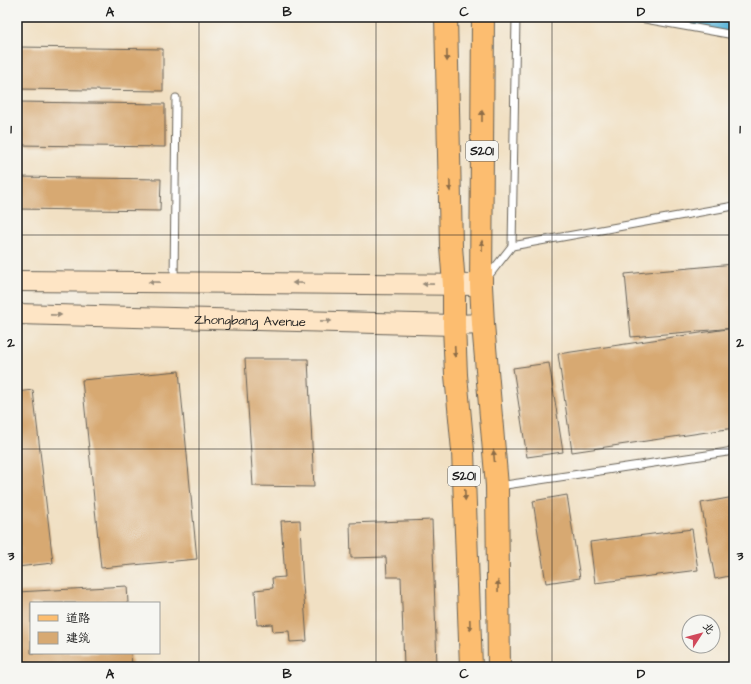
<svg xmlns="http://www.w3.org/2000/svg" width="751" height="684" font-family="'Architects Daughter','LXGW WenKai TC',sans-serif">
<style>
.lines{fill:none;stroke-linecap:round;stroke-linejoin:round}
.river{stroke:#5bb5d9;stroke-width:25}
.building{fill:#d7a972}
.service-casing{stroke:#676156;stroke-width:9}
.secondary-casing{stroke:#676156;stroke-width:22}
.primary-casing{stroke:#676156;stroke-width:24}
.service{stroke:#fff;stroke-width:7}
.secondary{stroke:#fee5c5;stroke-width:20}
.primary{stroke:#fcbd6f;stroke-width:22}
.oneway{fill:#8c6c46}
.oneway2{fill:#988b79}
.grid{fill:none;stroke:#1c1c1c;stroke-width:1;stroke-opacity:0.55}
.labels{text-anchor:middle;stroke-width:3;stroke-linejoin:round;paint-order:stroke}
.shield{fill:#f6f6f2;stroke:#5d5d5c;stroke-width:1}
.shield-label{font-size:12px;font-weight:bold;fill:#1c1c1c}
.street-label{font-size:13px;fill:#1c1c1c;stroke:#f6f6f2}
.neatline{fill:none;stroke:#1c1c1c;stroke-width:1.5}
.grid-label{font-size:13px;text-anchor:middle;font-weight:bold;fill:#1c1c1c}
</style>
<rect width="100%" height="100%" fill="#f6f6f2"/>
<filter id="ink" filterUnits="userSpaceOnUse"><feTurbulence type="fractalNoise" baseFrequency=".025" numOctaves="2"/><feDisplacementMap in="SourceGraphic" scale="8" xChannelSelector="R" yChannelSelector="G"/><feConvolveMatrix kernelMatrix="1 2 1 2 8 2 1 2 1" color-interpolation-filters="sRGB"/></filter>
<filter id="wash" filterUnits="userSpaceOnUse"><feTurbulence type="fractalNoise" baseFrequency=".012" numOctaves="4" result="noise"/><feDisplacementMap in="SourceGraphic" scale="16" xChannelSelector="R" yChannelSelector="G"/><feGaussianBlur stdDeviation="0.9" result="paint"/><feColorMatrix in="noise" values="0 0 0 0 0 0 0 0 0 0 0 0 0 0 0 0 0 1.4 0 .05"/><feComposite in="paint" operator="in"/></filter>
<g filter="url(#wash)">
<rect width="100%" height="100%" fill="#f1e0c3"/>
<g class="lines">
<polyline class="river" points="697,17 734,23"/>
</g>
<g id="blocks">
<g class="building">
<polygon points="17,47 163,49 163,91 17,89"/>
<polygon points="17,102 165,104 165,147 17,145"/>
<polygon points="17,177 161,179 160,211 17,209"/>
<polygon points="734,264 734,328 631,337 625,274"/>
<polygon points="734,328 734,428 572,452 558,354"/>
<polygon points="245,359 308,359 314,487 253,486"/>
<polygon points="549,363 563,452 527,457 513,368"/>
<polygon points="179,371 197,559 101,568 82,380"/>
<polygon points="33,390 53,563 17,567 17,392"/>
<polygon points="567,495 580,578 546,583 533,501"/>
<polygon points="734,497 734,575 715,579 701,503"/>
<polygon points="300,520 302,570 307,641 290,642 289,631 273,632 272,624 257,625 255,590 273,588 272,578 285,577 281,521"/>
<polygon points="432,520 437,667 404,667 401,577 387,577 386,557 351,558 350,523"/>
<polygon points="692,529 698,570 595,583 590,542"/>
<polygon points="127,586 128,603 31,603 31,653 131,653 132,667 17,667 17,592"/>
</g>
</g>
</g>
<g filter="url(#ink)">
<use href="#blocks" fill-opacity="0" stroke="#676156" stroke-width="1"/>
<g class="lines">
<defs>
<g id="service">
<polyline points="634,17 734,35"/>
<polyline points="512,246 516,17"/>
<polyline points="486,279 512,246 734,206"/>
<polyline points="174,282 176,98"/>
<polyline points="499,486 734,451"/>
</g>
<g id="secondary">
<polyline points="17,281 481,285"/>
<path id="s1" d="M17,314L454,325L483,324"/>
</g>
<g id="primary">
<polyline points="446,17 451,246 454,285 454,325 456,375 463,451 471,667"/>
<polyline points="483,17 481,285 483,324 497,486 499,667"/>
</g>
</defs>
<use href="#service" class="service-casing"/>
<use href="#secondary" class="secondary-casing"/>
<use href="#primary" class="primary-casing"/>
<use href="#service" class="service"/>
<use href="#secondary" class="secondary"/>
<use href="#primary" class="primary"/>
</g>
<defs><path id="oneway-solid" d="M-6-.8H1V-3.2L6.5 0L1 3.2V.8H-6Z"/></defs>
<g class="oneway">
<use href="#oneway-solid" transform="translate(447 56) rotate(89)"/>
<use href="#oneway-solid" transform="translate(482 116) rotate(-90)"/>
<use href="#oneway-solid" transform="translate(450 186) rotate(89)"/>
<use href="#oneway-solid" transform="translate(482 246) rotate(-90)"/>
<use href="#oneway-solid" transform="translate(455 352) rotate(87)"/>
<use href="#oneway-solid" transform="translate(494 456) rotate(-95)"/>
<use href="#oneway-solid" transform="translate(465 495) rotate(88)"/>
<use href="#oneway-solid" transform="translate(498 586) rotate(-91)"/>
<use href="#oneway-solid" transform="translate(470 625) rotate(88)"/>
</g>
<g class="oneway2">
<use href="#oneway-solid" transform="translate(154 282) rotate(-179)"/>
<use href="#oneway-solid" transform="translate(298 283) rotate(-179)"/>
<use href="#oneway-solid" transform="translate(428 284) rotate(-179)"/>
<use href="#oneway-solid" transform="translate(56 315) rotate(1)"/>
<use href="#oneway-solid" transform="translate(326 321) rotate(1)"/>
</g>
</g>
<path class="grid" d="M199,17V667M376,17V667M552,17V667M17,235H734M17,449H734"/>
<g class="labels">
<g class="shield">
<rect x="466" y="141" width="32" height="20" rx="3"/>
<rect x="448" y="466" width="32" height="20" rx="3"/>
</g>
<g class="shield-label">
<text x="482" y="155">S201</text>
<text x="464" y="480">S201</text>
</g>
<g class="street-label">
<text dy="5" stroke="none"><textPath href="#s1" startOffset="233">Zhongbang Avenue</textPath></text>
</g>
</g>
<rect width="751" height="684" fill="none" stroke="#f6f6f2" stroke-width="44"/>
<rect x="30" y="602" width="130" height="52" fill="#f6f6f2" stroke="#9f9f9c"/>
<rect x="38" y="615" width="20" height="6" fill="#fcbd6f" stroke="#9f9f9c"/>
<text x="66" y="622" font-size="12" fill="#1c1c1c">道路</text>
<rect x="38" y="632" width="20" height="12" fill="#d7a972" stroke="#9f9f9c"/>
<text x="66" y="642" font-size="12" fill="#1c1c1c">建筑</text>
<g transform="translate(701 634) rotate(54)"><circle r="19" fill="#f6f6f2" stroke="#9f9f9c"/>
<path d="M0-3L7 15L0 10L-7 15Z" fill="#d1495b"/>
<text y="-6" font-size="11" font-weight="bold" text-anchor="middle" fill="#1c1c1c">北</text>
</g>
<rect x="22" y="22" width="707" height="640" class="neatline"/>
<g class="grid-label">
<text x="110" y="16">A</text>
<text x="287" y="16">B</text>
<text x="464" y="16">C</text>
<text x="641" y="16">D</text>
<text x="11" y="133">1</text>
<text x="740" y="133">1</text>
<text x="11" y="347">2</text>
<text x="740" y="347">2</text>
<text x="11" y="560">3</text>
<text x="740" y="560">3</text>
<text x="110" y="678">A</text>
<text x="287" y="678">B</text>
<text x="464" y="678">C</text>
<text x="641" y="678">D</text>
</g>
</svg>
